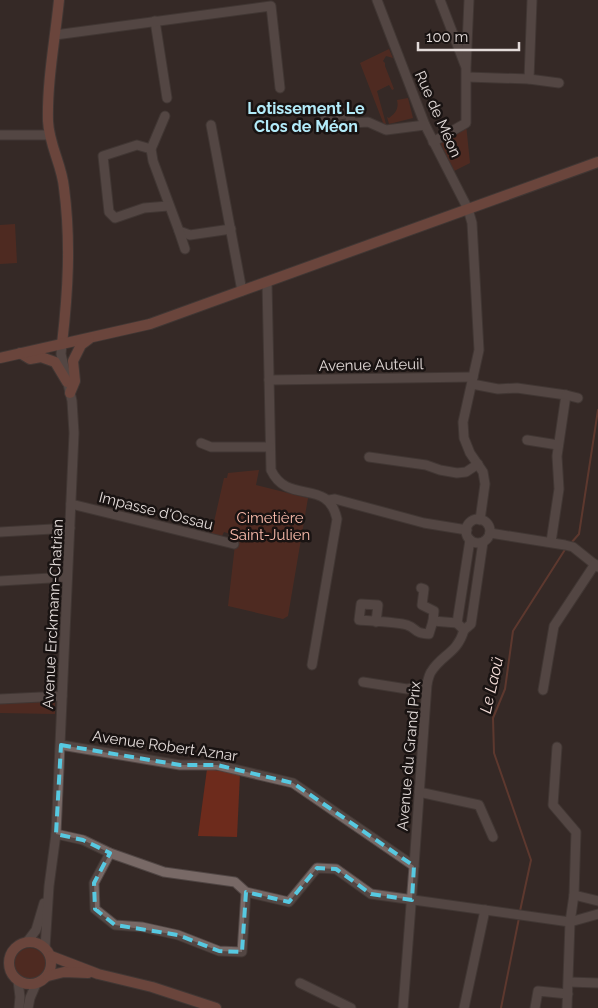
<svg xmlns="http://www.w3.org/2000/svg" width="598" height="1008" font-family="Raleway,sans-serif">
<style>
.green{fill:#6d2b1c}
.lines{fill:none;stroke-linecap:round;stroke-linejoin:round}
.stream{stroke:#8f4939;stroke-width:2}
.minor-casing{stroke:#504644;stroke-width:11}
.major-casing{stroke:#504644;stroke-width:12}
.minor{stroke:#786966;stroke-width:9}
.major{stroke:#aa6657;stroke-width:10}
.marked{fill:none;stroke:#57c9e1;stroke-width:4;stroke-dasharray:10 6;stroke-linejoin:round}
.labels{text-anchor:middle;stroke-width:5;stroke-linejoin:round;paint-order:stroke}
.street-label{font-size:15px;fill:#e3dbd9;stroke:#191312}
.park-label{font-size:15px;fill:#fbbcac;stroke:#191312}
.neighbourhood-label{font-size:16px;font-weight:bold;fill:#b3ebf9;stroke:#191312}
.water-label{font-size:16px;font-style:italic;fill:#f2dbd6;stroke:#191312}
</style>
<rect width="100%" height="100%" fill="#352926"/>
<g class="green">
<polygon points="389,49 393,58 386,56 383,61 385,63 385,66 394,89 392,90 389,85 377,91 386,124 384,125 360,63"/>
<path d="M408,98L413,118L389,124L387,117L389,118C396,113 399,108 397,100Z"/>
<polygon points="466,124 470,163 454,171 437,140"/>
<polygon points="15,224 17,263 0,264 0,225"/>
<polygon points="259,470 256,485 308,498 288,616 283,619 228,606 236,536 224,532 221,538 211,535 224,478 227,478 228,473"/>
<polygon points="55,699 55,714 0,713 0,702"/>
<polygon points="207,769 240,774 237,837 198,836"/>
<circle cx="30" cy="964" r="16"/>
</g>
<g class="lines">
<g class="stream">
<polyline points="571,543 579,534 598,410"/>
<polyline points="520,911 531,860 494,753 493,718 505,689 513,631 566,548"/>
<polyline points="501,1008 519,918"/>
</g>
<defs>
<g id="minor">
<polyline points="377,0 425,125 468,209 472,223 479,350 463,422 464,438 470,453 483,472 485,484 480,520"/>
<polyline points="440,0 465,65"/>
<polyline points="155,21 167,98"/>
<polyline points="55,35 271,6 280,88"/>
<polyline points="467,77 529,79 559,83"/>
<polyline points="529,79 532,0"/>
<polyline points="165,116 151,149 153,161 179,231 190,235 231,229"/>
<polyline points="352,123 349,113 325,118 327,128 352,123 368,122 386,130 425,125"/>
<polyline points="211,125 242,291"/>
<polyline points="0,135 50,135"/>
<polyline points="433,142 466,123 466,68 469,0"/>
<polyline points="151,149 137,145 103,156 109,212 115,218 144,208 168,206"/>
<polyline points="179,231 185,249"/>
<path d="M267,282L271,470C288,506 328,477 337,519L312,665"/>
<polyline points="269,380 473,377"/>
<polyline points="472,384 498,389 517,388 566,395 557,456 559,489 551,542"/>
<polyline points="566,395 578,398"/>
<polyline points="527,440 558,445"/>
<polyline points="201,443 211,447 270,447"/>
<polyline points="369,457 426,465 440,470 457,473 466,472 478,464"/>
<polyline points="329,500 335,499 424,523 467,530"/>
<polyline points="71,504 234,544"/>
<circle cx="478" cy="531" r="12"/>
<polyline points="0,532 70,528"/>
<polyline points="490,533 565,545 573,547 598,567"/>
<polyline points="470,540 457,623 464,630 471,624 483,542"/>
<polyline points="0,581 67,577"/>
<polyline points="433,621 457,623"/>
<path d="M376,622L378,605L361,604L359,620C371,621 398,622 407,625C418,629 413,633 429,634L433,621L434,611L422,605L424,589L421,588"/>
<polyline points="363,682 407,689 427,684"/>
<polyline points="543,690 554,626 595,564"/>
<polyline points="0,699 62,696"/>
<polyline points="61,745 180,765 217,765 293,783 414,866 403,1008"/>
<polyline points="557,747 553,805 576,832 574,895"/>
<polyline points="419,792 479,805 493,837"/>
<polyline points="56,834 83,840 110,853 164,872 235,882 246,892 289,902 317,868 336,869 371,894 570,922 598,914"/>
<polyline points="110,853 94,883 95,909 115,925 142,927 178,935 219,951 242,952 246,892"/>
<path d="M414,866L427,684C428,680 429,675 431,672C442,654 457,654 464,630"/>
<polyline points="27,942 36,930 44,903"/>
<polyline points="45,948 49,886 56,834 74,433 72,401 61,354 62,344"/>
<polyline points="18,981 20,997 19,1008"/>
<polyline points="569,982 598,983"/>
<polyline points="300,983 351,1008"/>
<polyline points="28,1008 30,998 36,984"/>
<polyline points="464,1008 485,910"/>
<polyline points="535,1008 538,991 568,994"/>
<polyline points="567,1008 570,922 574,895 598,901"/>
</g>
<g id="major">
<path d="M59,0C55,40 47,81 48,121C49,145 62,165 64,188C71,241 68,292 62,344"/>
<polyline points="20,353 30,359 41,357 55,362 67,382"/>
<polyline points="0,358 150,324 598,162"/>
<polyline points="70,393 75,381 73,361 81,345 89,339"/>
<circle cx="30" cy="963" r="21"/>
<polyline points="51,956 98,974 152,987 216,1008"/>
<polyline points="48,976 64,972 88,973"/>
</g>
</defs>
<use href="#minor" class="minor-casing"/>
<use href="#major" class="major-casing"/>
<use href="#minor" class="minor"/>
<use href="#major" class="major"/>
</g>
<path d="M0 0H598V1008H0ZM61,745L180,765H217L293,783L414,866L412,900L371,894L336,869L317,868L289,902L246,892L242,952L219,951L178,935L115,925L95,909L94,883L110,853L83,840L56,834Z" fill="#352926" fill-opacity=".55" fill-rule="evenodd"/>
<path class="marked" d="M61,745L180,765H217L293,783L414,866L412,900L371,894L336,869L317,868L289,902L246,892L242,952L219,951L178,935L115,925L95,909L94,883L110,853L83,840L56,834Z"/>
<g class="labels">
<g class="street-label">
<text transform="translate(438 114) rotate(66)" y="5">Rue de Méon</text>
<text transform="translate(371 365) rotate(-1)" y="5">Avenue Auteuil</text>
<text transform="translate(156 511) rotate(14)" y="5">Impasse d'Ossau</text>
<text transform="translate(53 614) rotate(-87)" y="5">Avenue Erckmann-Chatrian</text>
<text transform="translate(165 746) rotate(8)" y="5">Avenue Robert Aznar</text>
<text transform="translate(409 756) rotate(-85)" y="5">Avenue du Grand Prix</text>
</g>
<g class="park-label">
<text x="270" y="523">Cimetière<tspan x="270" dy="17">Saint-Julien</tspan></text>
</g>
<g class="neighbourhood-label">
<text x="306" y="114">Lotissement Le<tspan x="306" dy="18">Clos de Méon</tspan></text>
</g>
<g class="water-label">
<text transform="translate(491 685) rotate(-77)" y="6">Le Laoü</text>
</g>
</g>
<path d="M418 42v8h101v-8" fill="none" stroke="#e3dbd9" stroke-width="2.5"/>
<text x="426" y="42" font-size="15" fill="#e3dbd9" stroke="#191312" stroke-width="4" paint-order="stroke">100 m</text>
</svg>
